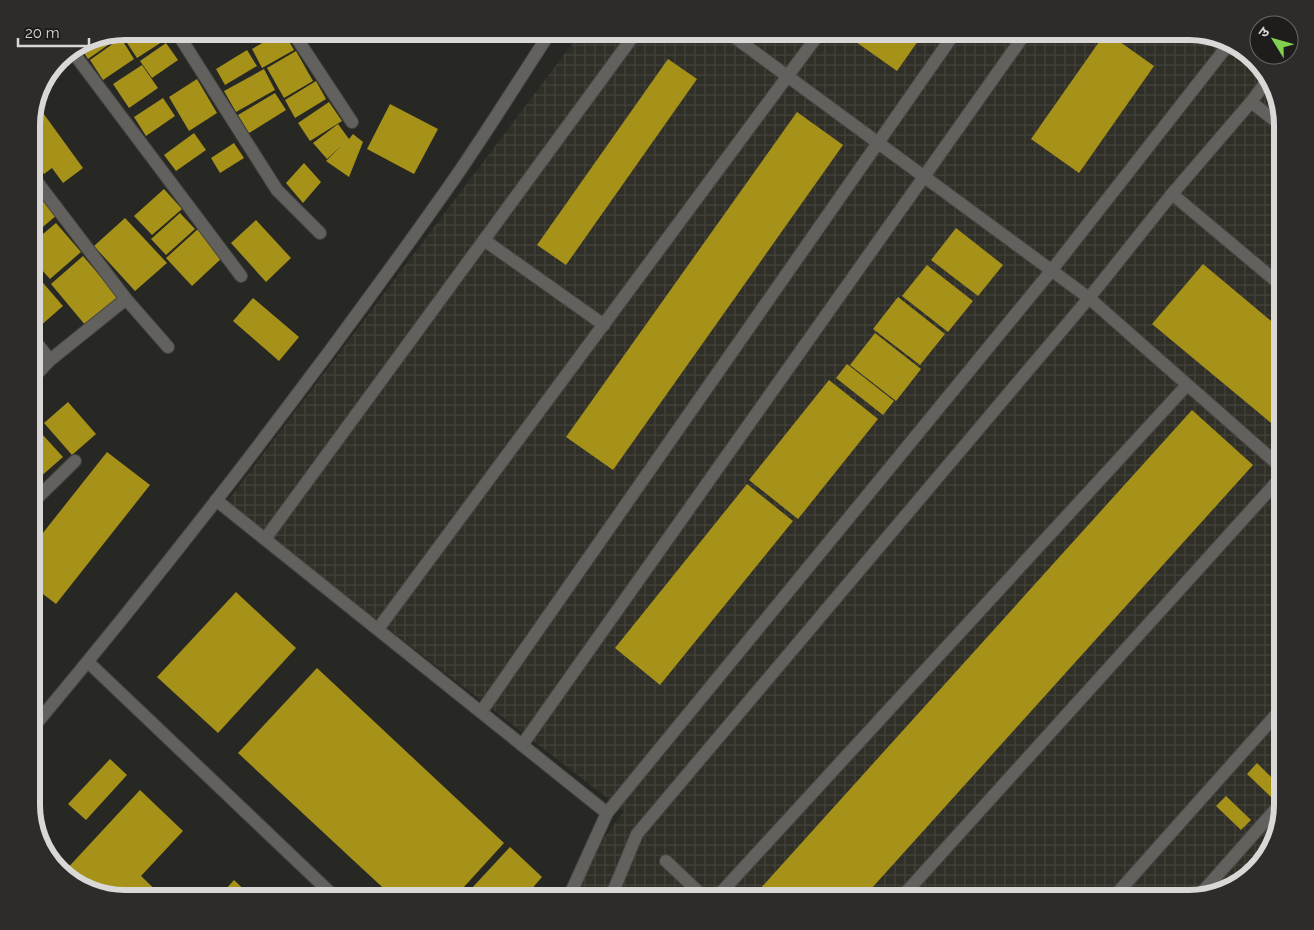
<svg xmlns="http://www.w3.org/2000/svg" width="1314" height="930" font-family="Raleway,'Noto Sans Devanagari',sans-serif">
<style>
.industrial{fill:url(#industrial-grid)}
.building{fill:#a69119}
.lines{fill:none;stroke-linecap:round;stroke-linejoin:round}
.minor-casing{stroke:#444442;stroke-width:14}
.minor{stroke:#62615e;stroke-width:12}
.rim{fill:none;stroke:#d9d8d7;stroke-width:6}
</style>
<defs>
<pattern id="industrial-grid" width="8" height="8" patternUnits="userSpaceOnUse" patternTransform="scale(1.25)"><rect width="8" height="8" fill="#302f27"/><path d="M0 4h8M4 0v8" fill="none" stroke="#44433b"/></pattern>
</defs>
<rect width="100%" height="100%" fill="#272724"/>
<polygon class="industrial" points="582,31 1189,31 1246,50 1273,83 1283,125 1283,805 1264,862 1231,889 1189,899 559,899 624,811 226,503"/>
<g class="building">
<polygon points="146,31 160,31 165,40 137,58 127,43"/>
<polygon points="240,31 267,31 247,43"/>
<polygon points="283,31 294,50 262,68 252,49"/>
<polygon points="432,31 453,31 450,37 442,40 435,37"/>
<polygon points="863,31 925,31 897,71 856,42"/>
<polygon points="1106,32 1154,66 1079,173 1031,139"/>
<polygon points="115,35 118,38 88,59 81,48"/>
<polygon points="121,38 134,59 103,80 90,60"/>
<polygon points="166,43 178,60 152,78 140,61"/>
<polygon points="247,50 257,66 225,85 216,69"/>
<polygon points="296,51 313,81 284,98 267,68"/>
<polygon points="668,59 697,79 566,265 537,245"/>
<polygon points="142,65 158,88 129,108 113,84"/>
<polygon points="264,69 275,90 236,112 224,91"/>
<polygon points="197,79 217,113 189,131 169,97"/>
<polygon points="316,81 326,99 295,118 285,100"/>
<polygon points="275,93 286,110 249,133 238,115"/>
<polygon points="163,98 175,116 146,136 134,117"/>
<polygon points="329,102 342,121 310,141 298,123"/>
<polygon points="390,104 438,129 414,174 367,149"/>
<polygon points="38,106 83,168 63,183 52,168 44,174 31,157 31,119 34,109"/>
<polygon points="797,112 843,145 613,470 566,437"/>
<polygon points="338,124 349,139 353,134 363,142 349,177 326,161 341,146 327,159 313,143"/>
<polygon points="194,133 206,150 176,171 164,155"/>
<polygon points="234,143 244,158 220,173 211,158"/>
<polygon points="304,163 321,182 303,203 286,183"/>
<polygon points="164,189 182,209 152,235 134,216"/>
<polygon points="38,194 57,215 31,237 31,200"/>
<polygon points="180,213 195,229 166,255 151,239"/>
<polygon points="125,218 167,263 135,291 94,246"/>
<polygon points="256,220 291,258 266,282 231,243"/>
<polygon points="56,223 81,252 50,279 31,258 31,244"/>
<polygon points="956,228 1003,265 978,296 931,260"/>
<polygon points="198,229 223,257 192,286 166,258"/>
<polygon points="83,256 119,298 86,326 51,284"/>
<polygon points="1203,264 1283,331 1283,433 1152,324"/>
<polygon points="927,265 973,301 948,332 902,296"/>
<polygon points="31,269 63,306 39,327 31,318"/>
<polygon points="898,297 945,334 920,365 873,329"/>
<polygon points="253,298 299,337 279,361 233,321"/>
<polygon points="875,333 921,369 896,401 850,365"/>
<polygon points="847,364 894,401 883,415 836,378"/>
<polygon points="829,380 878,419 798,519 749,480"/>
<polygon points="68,402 96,434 72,455 44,423"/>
<polygon points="1192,410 1253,465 862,899 768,899 759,890"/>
<polygon points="31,422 63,457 31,485"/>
<polygon points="107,452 150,485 56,604 31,585 31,548"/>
<polygon points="747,484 793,521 660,685 615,648"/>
<polygon points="236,592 296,648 218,733 157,677"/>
<polygon points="317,668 504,843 453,899 395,899 238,753"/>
<polygon points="110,759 127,775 86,820 68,804"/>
<polygon points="1257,763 1282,788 1272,798 1247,774"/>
<polygon points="140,790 183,831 141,876 165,899 125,899 68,880 63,873"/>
<polygon points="1226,796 1251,820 1241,830 1216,806"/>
<polygon points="510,847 542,877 523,899 482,899 471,889"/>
<polygon points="234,880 254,899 217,899"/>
<polygon points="1140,889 1150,899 1132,899"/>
</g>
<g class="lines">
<defs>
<g id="minor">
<polyline points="176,31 277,190 320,233"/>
<polyline points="292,31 352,122"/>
<polyline points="726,31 1089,298 1283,469"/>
<polyline points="72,51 241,276"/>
<polyline points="1251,102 1283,127"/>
<polyline points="31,174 126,299 168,347"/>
<polyline points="1172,194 1283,287"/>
<polyline points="484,240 604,325"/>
<polyline points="31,336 50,360"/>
<polyline points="31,380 50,360 126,299"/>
<polyline points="216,500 607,813"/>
<polyline points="31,504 75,461"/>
<polyline points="265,539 637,31"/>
<polyline points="378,629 821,31"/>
<polyline points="88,662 337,899"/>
<polyline points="481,712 956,31"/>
<path d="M31,730C178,554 318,372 450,185C485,135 517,83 551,31"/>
<polyline points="522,745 1027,31"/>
<polyline points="666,861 706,899"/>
<polyline points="1198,897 1283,801"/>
<polyline points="568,899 607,813 1051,271 1228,45"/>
<polyline points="610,899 637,834 1089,298 1172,194 1251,102 1269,78"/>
<polyline points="715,899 1187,385"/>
<polyline points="900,899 1283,475"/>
<polyline points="1112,899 1283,707"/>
</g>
</defs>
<use href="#minor" class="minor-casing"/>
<use href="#minor" class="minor"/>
</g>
<path d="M0 0H1314V930H0ZM125 40H1189A85 85 0 0 1 1274 125V805A85 85 0 0 1 1189 890H125A85 85 0 0 1 40 805V125A85 85 0 0 1 125 40Z" fill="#2d2c2a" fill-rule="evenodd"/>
<path class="rim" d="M125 40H1189A85 85 0 0 1 1274 125V805A85 85 0 0 1 1189 890H125A85 85 0 0 1 40 805V125A85 85 0 0 1 125 40Z"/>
<g transform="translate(1274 40) rotate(307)"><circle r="24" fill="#1e1d1b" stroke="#696866"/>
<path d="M0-4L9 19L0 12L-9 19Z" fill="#82d050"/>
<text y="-8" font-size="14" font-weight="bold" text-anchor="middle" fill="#d9d8d7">उ</text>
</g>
<path d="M18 38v8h71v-8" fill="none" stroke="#d9d8d7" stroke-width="2.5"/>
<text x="25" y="38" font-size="15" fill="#d9d8d7" stroke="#1e1d1b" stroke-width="4" paint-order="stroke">20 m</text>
</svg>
